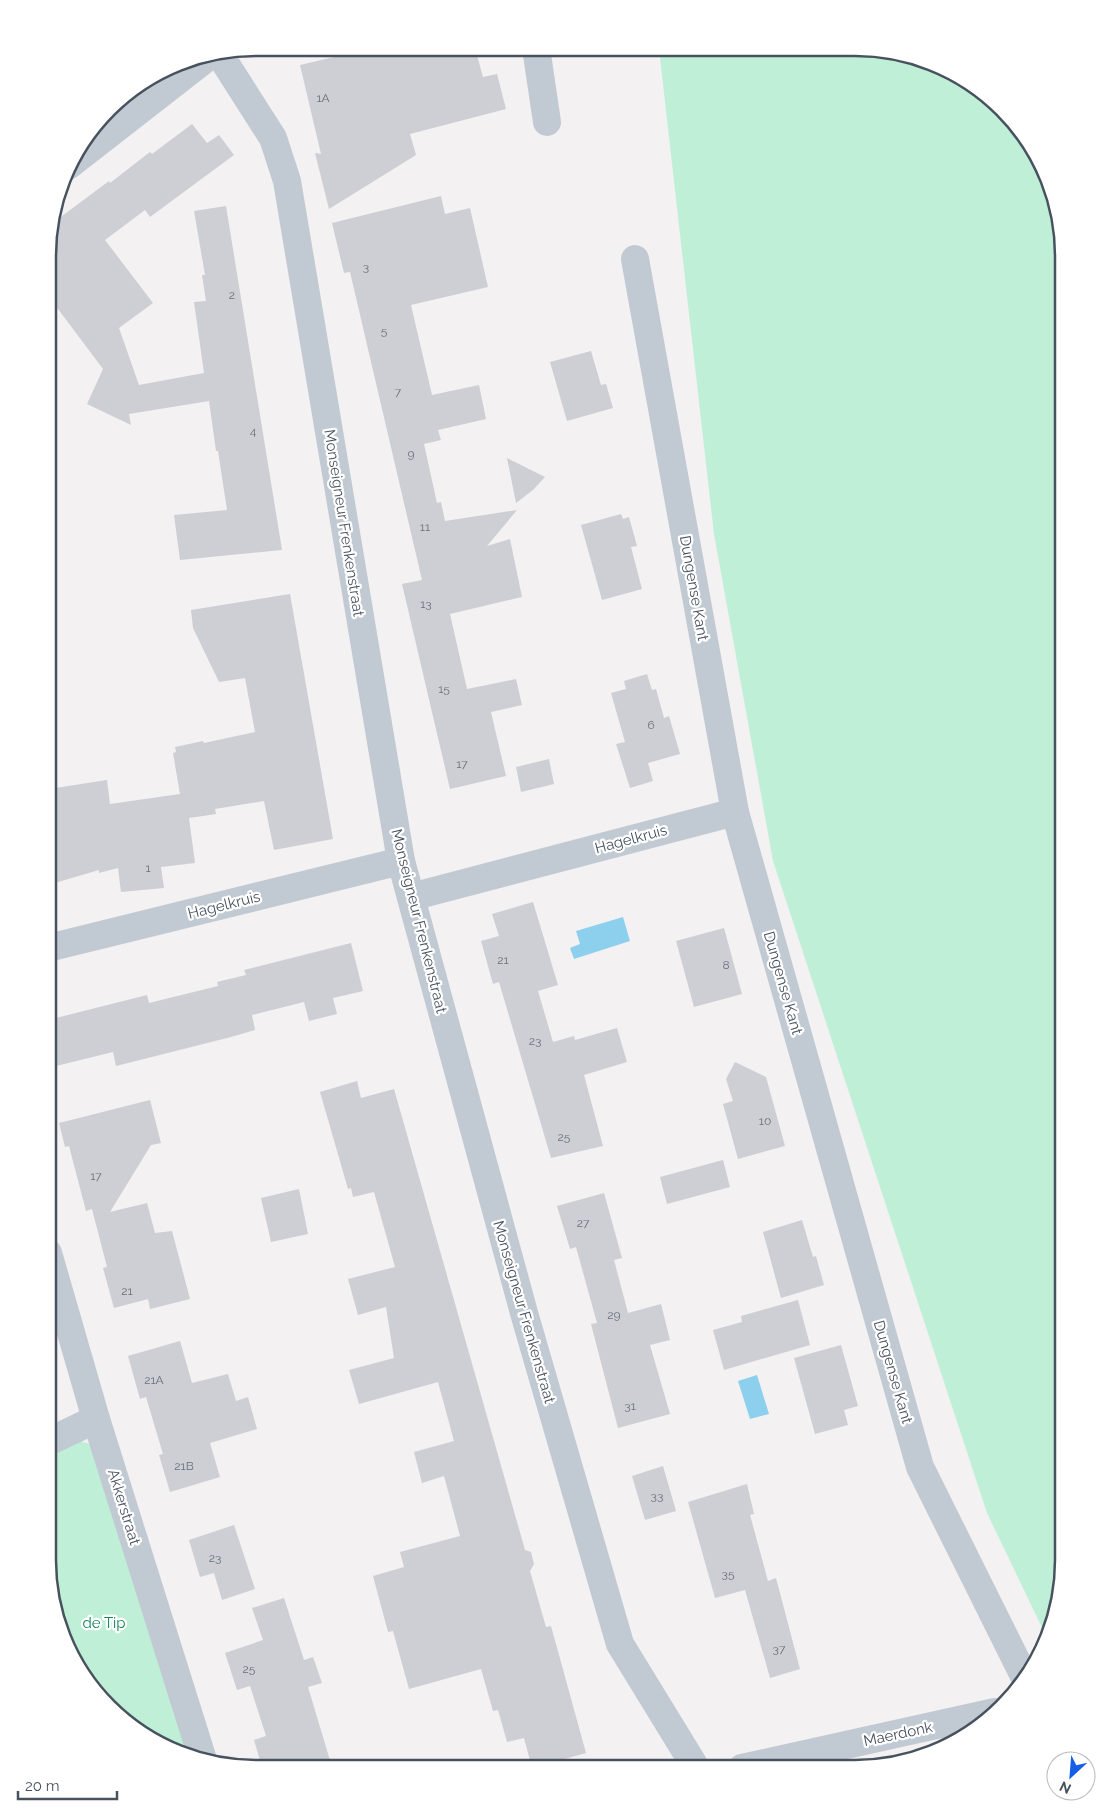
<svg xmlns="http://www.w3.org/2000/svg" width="1111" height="1816" font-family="Raleway,sans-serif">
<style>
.green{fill:#bff0d7}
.water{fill:#8cd0ee}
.building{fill:#cdcfd5}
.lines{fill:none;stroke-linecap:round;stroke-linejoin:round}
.minor{stroke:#c1cad3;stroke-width:28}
.labels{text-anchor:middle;stroke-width:4.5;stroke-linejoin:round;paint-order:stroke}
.number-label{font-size:12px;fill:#69717c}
.street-label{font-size:15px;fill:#48525f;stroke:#fff}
.park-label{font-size:15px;fill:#168357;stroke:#fff}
.rim{fill:none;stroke:#48525f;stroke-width:2.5}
</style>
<rect width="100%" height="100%" fill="#f3f1f1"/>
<g class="green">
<polygon points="659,49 883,49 935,63 982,91 1021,129 1048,176 1063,256 1063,1574 1052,1627 1047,1638 987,1513 773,861 714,534"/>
<polygon points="80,1441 93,1445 192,1757 176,1753 129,1725 90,1687 63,1640 48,1560 48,1456"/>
</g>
<g class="water">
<polygon points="623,917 630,941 574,959 570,948 580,944 576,931"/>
<polygon points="757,1375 769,1414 750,1419 738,1381"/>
</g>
<g class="building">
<polygon points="373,48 475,48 483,77 497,74 506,109 410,134 416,155 329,209 315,153 321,154 300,65"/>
<polygon points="192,124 207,143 219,135 234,155 150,217 145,210 105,240 153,303 119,328 139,385 204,373 194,302 206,301 202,275 205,275 194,211 226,206 282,550 180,560 174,515 227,510 218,451 216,451 209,401 129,414 131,425 87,404 103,369 49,297 49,229 50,225 109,181 110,183 150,152 152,154"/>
<polygon points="441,196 445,214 470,208 488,287 411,305 432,395 479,385 486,419 438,430 441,440 424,444 437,503 441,502 445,521 517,510 487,546 510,539 522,597 450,614 467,689 516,679 522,705 491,712 506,776 450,789 402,584 422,580 350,272 344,273 332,223"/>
<polygon points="591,351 601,385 606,384 613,408 567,421 550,362"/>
<polygon points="507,458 545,477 533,490 516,503"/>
<polygon points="621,514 623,519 629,517 637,546 631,547 642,589 602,600 581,525"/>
<polygon points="290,594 333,839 274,850 264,801 215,809 216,814 189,818 195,863 161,867 164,888 121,892 118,868 99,873 99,870 48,885 49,789 107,780 110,804 180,794 173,753 176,752 175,747 203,741 204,743 255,732 245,678 219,682 193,628 191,610"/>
<polygon points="647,674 652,690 656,689 664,718 669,716 680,754 648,763 653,781 630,788 616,744 625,742 611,693 626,689 624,681"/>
<polygon points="549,759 554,784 521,792 516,767"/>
<polygon points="533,902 558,985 538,991 553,1042 574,1036 575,1040 617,1028 627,1062 584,1075 603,1146 551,1158 499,982 493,984 481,941 499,936 492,914"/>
<polygon points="724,928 742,994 694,1007 676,941"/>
<polygon points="351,943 363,991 333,998 337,1014 309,1021 304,1002 252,1015 255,1030 231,1037 116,1066 113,1052 48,1068 48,1020 147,995 149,1003 218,986 217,982 246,975 244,970"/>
<polygon points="735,1062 766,1077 785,1146 738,1159 723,1104 733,1101 726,1079"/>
<polygon points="357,1081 361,1098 394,1089 525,1550 531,1552 534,1564 530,1571 546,1627 551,1626 586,1753 532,1768 524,1738 507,1742 498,1710 493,1711 481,1669 409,1689 393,1631 388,1632 373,1576 404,1567 400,1552 460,1536 444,1476 422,1483 414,1452 454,1441 438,1382 359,1404 349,1370 394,1358 386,1307 358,1315 348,1279 395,1267 374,1192 353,1197 351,1188 348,1189 320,1092"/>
<polygon points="150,1100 161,1143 151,1145 110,1212 147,1203 155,1233 172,1231 190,1299 150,1309 148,1299 114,1308 103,1268 107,1267 92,1209 86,1211 69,1146 65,1147 59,1123"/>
<polygon points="723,1160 730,1187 667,1204 660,1177"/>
<polygon points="299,1189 308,1234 271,1242 261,1198"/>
<polygon points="604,1193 622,1258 614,1260 628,1313 661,1304 670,1340 650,1345 670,1414 618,1428 591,1324 597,1323 576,1247 570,1249 557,1206"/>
<polygon points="802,1220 813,1257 816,1256 824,1285 781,1298 763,1232"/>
<polygon points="798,1300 810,1345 724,1370 713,1330 742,1322 741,1316"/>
<polygon points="180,1341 192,1383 228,1374 236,1401 248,1397 257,1429 210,1443 220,1477 170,1492 159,1455 163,1454 146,1397 140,1399 128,1356"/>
<polygon points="841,1345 858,1406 844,1410 848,1425 815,1434 794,1358"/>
<polygon points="663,1466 676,1511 645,1520 632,1476"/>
<polygon points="747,1484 754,1514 750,1515 768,1581 776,1578 800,1669 770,1678 745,1590 715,1598 688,1502"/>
<polygon points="234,1525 255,1589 222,1600 214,1573 200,1577 189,1540"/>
<polygon points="284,1598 304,1660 313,1657 322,1683 308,1687 332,1767 262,1767 254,1740 266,1736 250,1686 237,1690 225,1653 263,1640 252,1608"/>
</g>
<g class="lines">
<g class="minor">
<polyline points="536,48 547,122"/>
<polyline points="220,55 273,138 287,181 401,861 524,1313 620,1644 696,1768"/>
<polyline points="68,166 208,57"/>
<polyline points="635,259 735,812 920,1467 1025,1678"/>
<polyline points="411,897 735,812"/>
<polyline points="48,948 401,861"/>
<polyline points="48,1253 96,1419 203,1760"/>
<polyline points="48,1442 96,1419"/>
<polyline points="742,1768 995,1712"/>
</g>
</g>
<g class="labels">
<g class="number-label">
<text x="323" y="102">1A</text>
<text x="366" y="271">3</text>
<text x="232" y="299">2</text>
<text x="384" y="335">5</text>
<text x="398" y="396">7</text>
<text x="253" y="435">4</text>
<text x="411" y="458">9</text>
<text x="425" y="531">11</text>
<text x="426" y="608">13</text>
<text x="444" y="693">15</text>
<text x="651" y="729">6</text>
<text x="462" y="768">17</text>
<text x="148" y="872">1</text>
<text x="503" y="964">21</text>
<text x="726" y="969">8</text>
<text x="535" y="1045">23</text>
<text x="765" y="1125">10</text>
<text x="564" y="1141">25</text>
<text x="96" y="1180">17</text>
<text x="583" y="1227">27</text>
<text x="127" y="1295">21</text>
<text x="614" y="1319">29</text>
<text x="154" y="1384">21A</text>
<text x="630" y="1410">31</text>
<text x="184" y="1470">21B</text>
<text x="657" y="1500">33</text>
<text x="215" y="1562">23</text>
<text x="728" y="1578">35</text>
<text x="779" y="1653">37</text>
<text x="249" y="1673">25</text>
</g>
<g class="street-label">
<text transform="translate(344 523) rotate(81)" y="5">Monseigneur Frenkenstraat</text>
<text transform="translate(694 588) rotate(80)" y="5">Dungense Kant</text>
<text transform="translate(631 839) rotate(-15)" y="5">Hagelkruis</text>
<text transform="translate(224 905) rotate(-14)" y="5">Hagelkruis</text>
<text transform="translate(419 921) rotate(76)" y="5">Monseigneur Frenkenstraat</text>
<text transform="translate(783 983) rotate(74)" y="5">Dungense Kant</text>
<text transform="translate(524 1312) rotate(74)" y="5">Monseigneur Frenkenstraat</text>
<text transform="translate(893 1372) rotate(74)" y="5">Dungense Kant</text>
<text transform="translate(124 1507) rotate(73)" y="5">Akkerstraat</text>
<text transform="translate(898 1734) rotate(-12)" y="5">Maerdonk</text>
</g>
<g class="park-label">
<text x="104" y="1628">de Tip</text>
</g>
</g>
<path d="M0 0H1111V1816H0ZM256 56H855A200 200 0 0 1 1055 256V1560A200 200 0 0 1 855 1760H256A200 200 0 0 1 56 1560V256A200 200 0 0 1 256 56Z" fill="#fff" fill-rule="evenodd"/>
<path class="rim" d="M256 56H855A200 200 0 0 1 1055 256V1560A200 200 0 0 1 855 1760H256A200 200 0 0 1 56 1560V256A200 200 0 0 1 256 56Z"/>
<g transform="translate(1071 1776) rotate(206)"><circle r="24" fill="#ffffff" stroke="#b6babf"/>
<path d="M0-4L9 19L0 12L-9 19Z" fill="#165ee8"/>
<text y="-8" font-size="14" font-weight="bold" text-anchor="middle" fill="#48525f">N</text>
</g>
<path d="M18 1791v8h99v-8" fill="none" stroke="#48525f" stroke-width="2.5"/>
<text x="25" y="1791" font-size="15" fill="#48525f" stroke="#ffffff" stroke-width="4" paint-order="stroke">20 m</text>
</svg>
